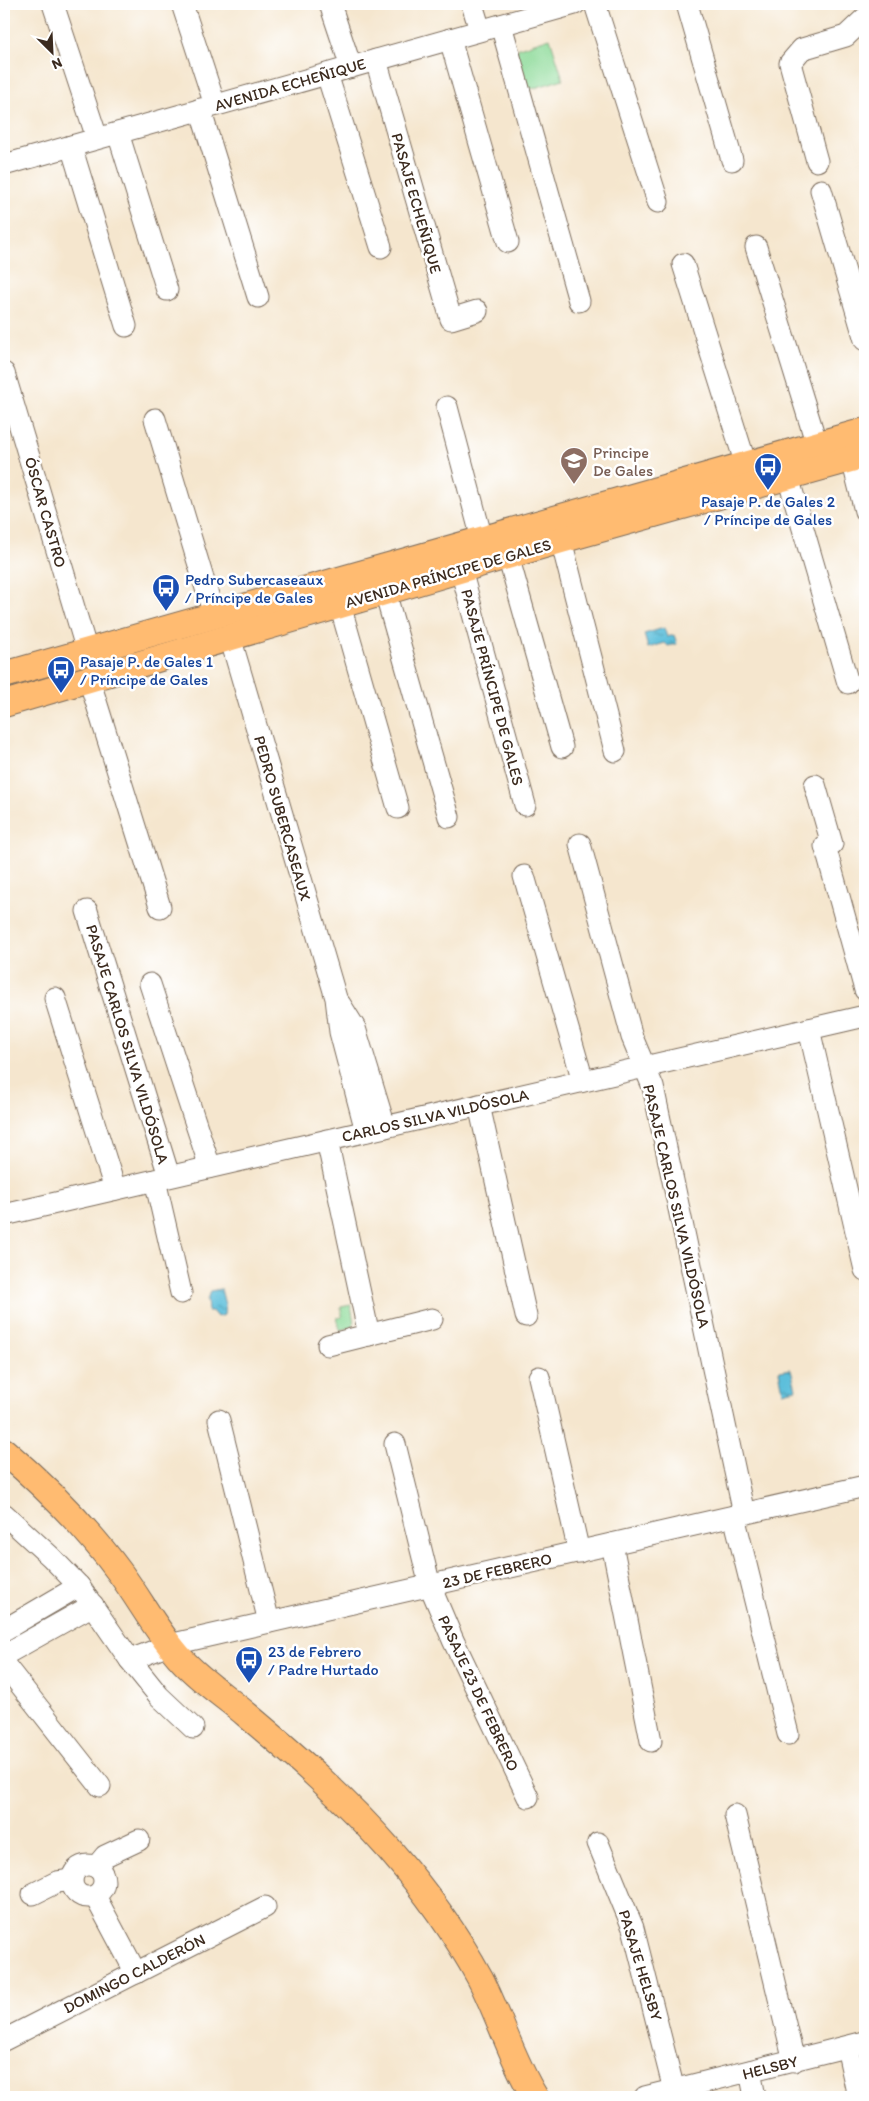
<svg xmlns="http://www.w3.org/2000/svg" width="869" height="2101" font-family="Itim,sans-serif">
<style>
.grass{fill:#8cda98;stroke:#64825b}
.water{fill:url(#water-ripples);stroke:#4c747c}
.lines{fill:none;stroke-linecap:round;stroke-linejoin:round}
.minor-casing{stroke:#7c6c5c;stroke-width:23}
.major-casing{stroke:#7c6c5c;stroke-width:28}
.minor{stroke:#fff;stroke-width:21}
.major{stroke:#ffbb71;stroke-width:26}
.labels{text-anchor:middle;stroke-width:5;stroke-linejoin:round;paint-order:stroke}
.street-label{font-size:16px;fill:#3b2a1e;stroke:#fff}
.education-label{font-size:16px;fill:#785e54;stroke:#fff;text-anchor:start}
.transit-label{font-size:16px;fill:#164399;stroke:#fff;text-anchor:start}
</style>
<defs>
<pattern id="water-ripples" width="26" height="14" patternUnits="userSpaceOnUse" patternTransform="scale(1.25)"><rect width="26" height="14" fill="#5dbfdb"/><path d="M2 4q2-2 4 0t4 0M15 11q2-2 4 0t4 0" fill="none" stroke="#4e9bb1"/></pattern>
</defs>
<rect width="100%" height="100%" fill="#fff"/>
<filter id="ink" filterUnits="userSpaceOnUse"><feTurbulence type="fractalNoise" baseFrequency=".02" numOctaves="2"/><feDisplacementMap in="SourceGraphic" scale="10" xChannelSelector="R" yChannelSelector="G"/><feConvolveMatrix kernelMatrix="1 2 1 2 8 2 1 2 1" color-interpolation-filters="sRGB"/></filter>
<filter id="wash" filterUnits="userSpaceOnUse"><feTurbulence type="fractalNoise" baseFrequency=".0096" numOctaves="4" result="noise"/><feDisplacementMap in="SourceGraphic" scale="20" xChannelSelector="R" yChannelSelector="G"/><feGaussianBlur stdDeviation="1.12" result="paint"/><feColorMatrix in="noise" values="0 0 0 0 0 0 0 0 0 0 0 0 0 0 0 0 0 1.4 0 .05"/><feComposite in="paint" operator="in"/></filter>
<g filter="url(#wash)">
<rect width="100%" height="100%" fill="#f5e6ce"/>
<g class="grass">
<polygon points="550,38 563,79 525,91 515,54 519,48"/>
<polygon points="351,1305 354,1323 352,1327 340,1330 337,1318 342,1317 341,1307"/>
</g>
<g class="water">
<polygon points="664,628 667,637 674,635 677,644 668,646 665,643 648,648 644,634"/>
<polygon points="221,1289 225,1305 224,1315 217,1317 212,1311 208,1311 207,1300 210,1291"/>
<polygon points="791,1369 796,1389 783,1392 779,1371"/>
</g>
</g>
<g filter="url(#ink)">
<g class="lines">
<defs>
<g id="minor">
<polyline points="53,4 97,138"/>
<polyline points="182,4 215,105"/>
<polyline points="330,4 351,67"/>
<polyline points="472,4 480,30"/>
<polyline points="595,4 658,202"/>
<polyline points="687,4 732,160"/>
<polyline points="501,25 579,301"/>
<polyline points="450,39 508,242"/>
<polyline points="376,60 451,319 477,311"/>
<polyline points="327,74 381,247"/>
<polyline points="200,109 258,297"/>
<polyline points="118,133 167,290"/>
<polyline points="71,146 126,326"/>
<polyline points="817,161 790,63 802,49 846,36 865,18"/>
<polyline points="4,165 575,4"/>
<polyline points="821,190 865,340"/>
<polyline points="756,247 817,445"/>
<polyline points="683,264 746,465"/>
<polyline points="4,373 87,651"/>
<polyline points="447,407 482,539"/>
<polyline points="155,419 214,615"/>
<polyline points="852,459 865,511"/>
<polyline points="788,477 848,683"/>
<polyline points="561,540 615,751"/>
<polyline points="508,556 562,747"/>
<polyline points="461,570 525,805"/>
<polyline points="385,592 449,817"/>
<polyline points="340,605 398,808"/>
<polyline points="230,637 336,998 340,1032 366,1131"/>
<polyline points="89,679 160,907"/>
<polyline points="815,785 832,844 825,846 865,990"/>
<polyline points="580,844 632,1037 653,1087 744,1514"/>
<polyline points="524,876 583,1081"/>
<polyline points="87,911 169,1176"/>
<polyline points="150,984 210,1167"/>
<polyline points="55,998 115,1189"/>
<polyline points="340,1004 355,1028 385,1127"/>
<polyline points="809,1029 865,1270"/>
<polyline points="479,1105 526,1316"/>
<polyline points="327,1140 369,1335"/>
<polyline points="155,1180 181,1293"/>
<polyline points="4,1215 865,1016"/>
<polyline points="328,1345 432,1319"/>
<polyline points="539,1377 579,1552"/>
<polyline points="219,1420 269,1622"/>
<polyline points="395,1444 430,1586 453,1640 528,1797"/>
<polyline points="4,1514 51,1557 79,1586 130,1660 159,1696 193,1728"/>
<polyline points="734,1516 788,1734"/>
<polyline points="612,1544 651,1741"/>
<polyline points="4,1630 79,1586"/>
<polyline points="4,1655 93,1605"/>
<polyline points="130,1660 169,1645 865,1486"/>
<polyline points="4,1664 100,1786"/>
<polyline points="735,1815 794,2061"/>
<polyline points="598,1843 633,1928 674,2090"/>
<circle cx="88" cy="1881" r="16"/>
<polyline points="96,1867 105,1856 139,1840"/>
<polyline points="33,1894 57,1882 72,1880"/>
<polyline points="95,1896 136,1973"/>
<polyline points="4,2040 265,1907"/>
<polyline points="847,2047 858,2097"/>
<polyline points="750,2071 755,2097"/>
<polyline points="645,2097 865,2042"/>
</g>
<g id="major">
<polyline points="4,675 865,431"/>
<polyline points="4,704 561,540 865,455"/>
<path d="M4,1451C46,1487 88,1529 121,1574C142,1603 158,1634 182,1660C201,1681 226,1697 247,1715C297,1757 346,1800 389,1849C423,1888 455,1932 480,1978C500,2017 512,2060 535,2097"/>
</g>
</defs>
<use href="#minor" class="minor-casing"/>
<use href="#major" class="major-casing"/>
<use href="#minor" class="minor"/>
<use href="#major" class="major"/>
</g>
</g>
<defs>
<symbol id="school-pin" viewBox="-11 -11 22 30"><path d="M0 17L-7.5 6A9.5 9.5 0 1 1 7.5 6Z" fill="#8d6e63" stroke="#fff"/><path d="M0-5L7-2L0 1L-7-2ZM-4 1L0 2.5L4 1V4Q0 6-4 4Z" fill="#fff"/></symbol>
<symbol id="bus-pin" viewBox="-11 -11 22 30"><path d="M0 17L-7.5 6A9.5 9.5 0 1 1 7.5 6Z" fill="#1a4fb4" stroke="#fff"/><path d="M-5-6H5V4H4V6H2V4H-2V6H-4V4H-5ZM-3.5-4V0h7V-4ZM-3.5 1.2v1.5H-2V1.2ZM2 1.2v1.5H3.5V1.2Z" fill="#fff"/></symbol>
</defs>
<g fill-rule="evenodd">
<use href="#school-pin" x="558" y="445" width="32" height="43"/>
<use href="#bus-pin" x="752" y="451" width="32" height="43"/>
<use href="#bus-pin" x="150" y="572" width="32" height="43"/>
<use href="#bus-pin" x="45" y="654" width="32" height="43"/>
<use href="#bus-pin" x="233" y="1644" width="32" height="43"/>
</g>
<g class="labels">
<g class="street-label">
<text transform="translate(290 84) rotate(-16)" y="6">AVENIDA ECHEÑIQUE</text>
<text transform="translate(417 203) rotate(74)" y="6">PASAJE ECHEÑIQUE</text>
<text transform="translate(46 512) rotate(74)" y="6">ÓSCAR CASTRO</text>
<text transform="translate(448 573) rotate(-16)" y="6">AVENIDA PRÍNCIPE DE GALES</text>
<text transform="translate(493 687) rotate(75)" y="6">PASAJE PRÍNCIPE DE GALES</text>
<text transform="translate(283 818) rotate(74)" y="6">PEDRO SUBERCASEAUX</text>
<text transform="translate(128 1044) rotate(73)" y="6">PASAJE CARLOS SILVA VILDÓSOLA</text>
<text transform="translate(435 1115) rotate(-13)" y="6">CARLOS SILVA VILDÓSOLA</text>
<text transform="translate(677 1206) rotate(77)" y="6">PASAJE CARLOS SILVA VILDÓSOLA</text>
<text transform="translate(497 1570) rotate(-13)" y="6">23 DE FEBRERO</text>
<text transform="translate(479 1693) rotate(65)" y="6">PASAJE 23 DE FEBRERO</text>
<text transform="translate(641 1965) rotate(73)" y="6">PASAJE HELSBY</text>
<text transform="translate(134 1973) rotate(-27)" y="6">DOMINGO CALDERÓN</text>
<text transform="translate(770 2067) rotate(-14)" y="6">HELSBY</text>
</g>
<g class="education-label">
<text x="593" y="458">Principe<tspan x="593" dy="18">De Gales</tspan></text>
</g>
<g class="transit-label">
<text x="768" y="507" text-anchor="middle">Pasaje P. de Gales 2<tspan x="768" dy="18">/ Príncipe de Gales</tspan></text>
<text x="185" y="585">Pedro Subercaseaux<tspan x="185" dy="18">/ Príncipe de Gales</tspan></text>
<text x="80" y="667">Pasaje P. de Gales 1<tspan x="80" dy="18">/ Príncipe de Gales</tspan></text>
<text x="268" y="1657">23 de Febrero<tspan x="268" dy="18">/ Padre Hurtado</tspan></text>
</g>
</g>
<rect width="869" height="2101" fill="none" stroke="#fff" stroke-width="20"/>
<g transform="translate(52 52) rotate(156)" stroke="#ffffff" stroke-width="4" paint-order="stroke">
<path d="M0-4L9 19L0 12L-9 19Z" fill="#3b2a1e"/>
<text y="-8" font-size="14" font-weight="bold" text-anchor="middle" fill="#3b2a1e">N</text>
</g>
</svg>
